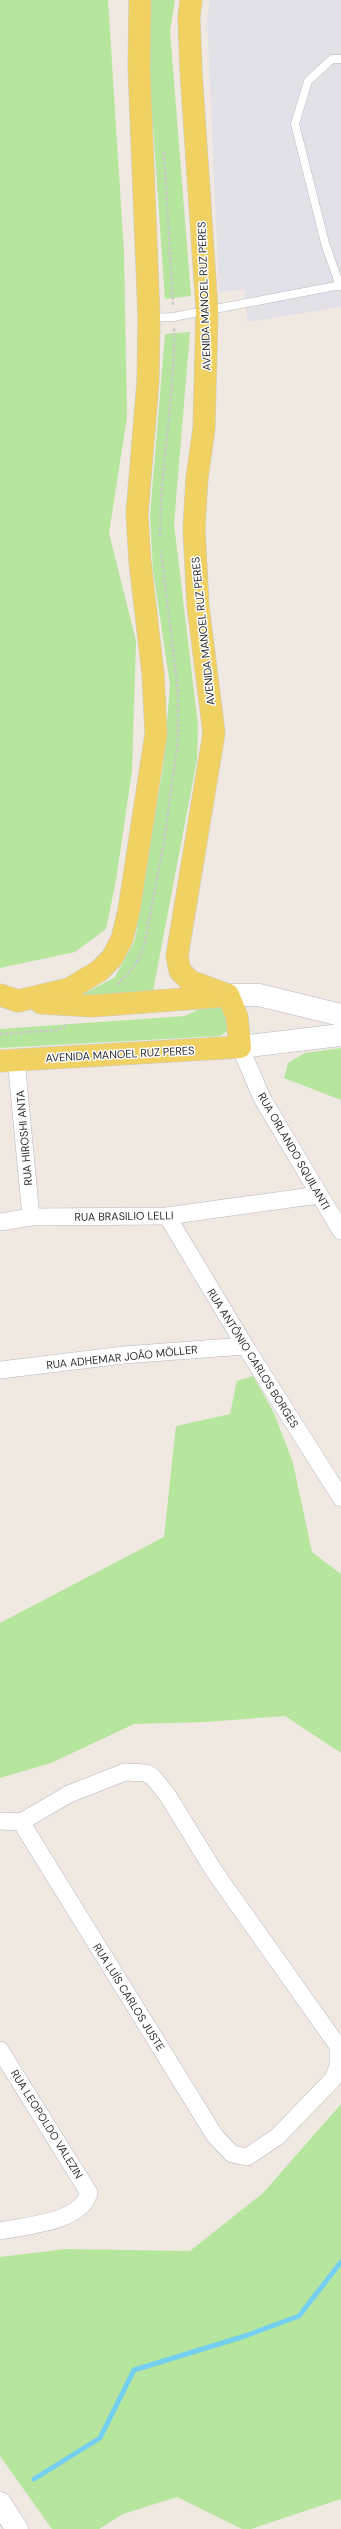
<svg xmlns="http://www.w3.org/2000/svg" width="341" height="2529" font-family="'DM Sans',sans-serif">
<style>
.industrial{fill:#e3e1e8}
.green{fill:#b6e59e}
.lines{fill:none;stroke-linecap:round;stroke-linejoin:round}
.stream{stroke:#75cff0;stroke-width:5}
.service-casing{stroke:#b4b7c1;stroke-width:9}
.minor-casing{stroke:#b4b7c1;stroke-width:18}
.secondary-casing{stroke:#b4b7c1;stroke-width:23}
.primary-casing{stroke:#c9c9c9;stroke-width:23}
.path{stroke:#c9c9c9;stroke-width:2.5;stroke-dasharray:3 2;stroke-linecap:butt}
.service{stroke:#fff;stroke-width:8}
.minor{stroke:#fff;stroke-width:17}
.secondary{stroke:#fff;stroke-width:22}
.primary{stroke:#f2d163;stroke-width:22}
.labels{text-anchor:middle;stroke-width:3;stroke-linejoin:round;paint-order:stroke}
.street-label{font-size:11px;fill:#2e2e2e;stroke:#fff}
</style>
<rect width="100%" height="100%" fill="#efe9e1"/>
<polygon class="industrial" points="210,0 341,0 341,307 247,322 245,290 219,292 207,17"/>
<g class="green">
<polygon points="0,0 108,0 124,253 127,417 109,533 136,641 132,771 116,880 106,929 75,952 0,968"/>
<polygon points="150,0 175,0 170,31 191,296 165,299 148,53"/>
<polygon points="190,332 174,524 198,725 197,760 153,991 76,998 115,977 135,940 164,761 170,685 153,570 150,516 165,334"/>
<polygon points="212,1003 223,1007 232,1022 226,1032 220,1036 0,1048 0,1029 185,1016"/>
<polygon points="341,1048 341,1100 284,1078 288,1063 305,1053"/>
<polygon points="253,1376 274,1413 293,1463 312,1552 341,1574 341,1753 285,1716 206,1722 134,1724 51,1763 0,1778 0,1623 164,1537 176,1426 230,1414 237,1381"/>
<polygon points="341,2104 341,2499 251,2529 242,2529 177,2497 123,2514 99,2529 52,2529 0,2456 0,2257 66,2249 190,2251 263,2193"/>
</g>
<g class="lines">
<polyline class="stream" points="34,2479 100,2438 134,2370 245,2336 299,2316 341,2262"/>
<defs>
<g id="service">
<polyline points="340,286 325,243 295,124 308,81 332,59 341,59"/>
<polyline points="149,318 173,317 341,285"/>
</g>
<g id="minor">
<polyline points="240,1047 262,1098 341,1231"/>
<polyline points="16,1059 31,1217"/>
<polyline points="167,1216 245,1346 341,1498"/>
<polyline points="0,1222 31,1217 167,1216 319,1195"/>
<polyline points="0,1370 124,1355 245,1346"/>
<polyline points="0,1821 21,1822 69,1794 125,1772 146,1773 153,1777 168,1796 214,1871 338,2046 338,2066 333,2079 277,2137 247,2157 232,2154 215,2136 21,1822"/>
<path d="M0,2050L89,2193C80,2223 27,2225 0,2231"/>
</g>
<g id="secondary">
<polyline points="228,995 259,995 341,1015"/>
<polyline points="240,1047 341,1035"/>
<polyline points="0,2503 17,2529"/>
</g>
<g id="primary">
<polyline points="191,0 189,18 191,71 207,310 204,428 197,478 194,528 198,606 214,733 177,956 180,971 190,981 228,995"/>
<polyline points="0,995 18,1001 69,989 99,971 112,958 122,939 129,910 156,734 153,674 140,562 137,514 148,381 149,318 139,67 140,0"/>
<polyline points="41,1003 92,1006 224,996"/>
<polyline points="0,1061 240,1047 237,1017 228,995"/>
</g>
</defs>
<use href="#service" class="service-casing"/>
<use href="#minor" class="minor-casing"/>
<use href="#secondary" class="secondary-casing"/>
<use href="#primary" class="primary-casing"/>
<g class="path">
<polyline points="164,152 173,305"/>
<path d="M160,536C160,467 175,398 174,328"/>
<polyline points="117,985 136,964 144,946 163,848 178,741 178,690 161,551"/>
<polyline points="0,1034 58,1030 66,1025"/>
</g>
<use href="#service" class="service"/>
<use href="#minor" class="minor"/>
<use href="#secondary" class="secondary"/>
<use href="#primary" class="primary"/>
</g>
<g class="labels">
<g class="street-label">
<text transform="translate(204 296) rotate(-92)" y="4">AVENIDA MANOEL RUZ PERES</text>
<text transform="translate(203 631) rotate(-96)" y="4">AVENIDA MANOEL RUZ PERES</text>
<text transform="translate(120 1054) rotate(-3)" y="4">AVENIDA MANOEL RUZ PERES</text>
<text transform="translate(24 1138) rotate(-95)" y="4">RUA HIROSHI ANTA</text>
<text transform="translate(294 1151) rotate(60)" y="4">RUA ORLANDO SQUILANTI</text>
<text transform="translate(124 1216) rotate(-1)" y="4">RUA BRASILIO LELLI</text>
<text transform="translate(122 1357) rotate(-6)" y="4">RUA ADHEMAR JOÃO MÖLLER</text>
<text transform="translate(253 1358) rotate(58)" y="4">RUA ANTÔNIO CARLOS BORGES</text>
<text transform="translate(129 1997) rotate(58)" y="4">RUA LUÍS CARLOS JUSTE</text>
<text transform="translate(47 2124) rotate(58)" y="4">RUA LEOPOLDO VALEZIN</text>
</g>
</g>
</svg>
